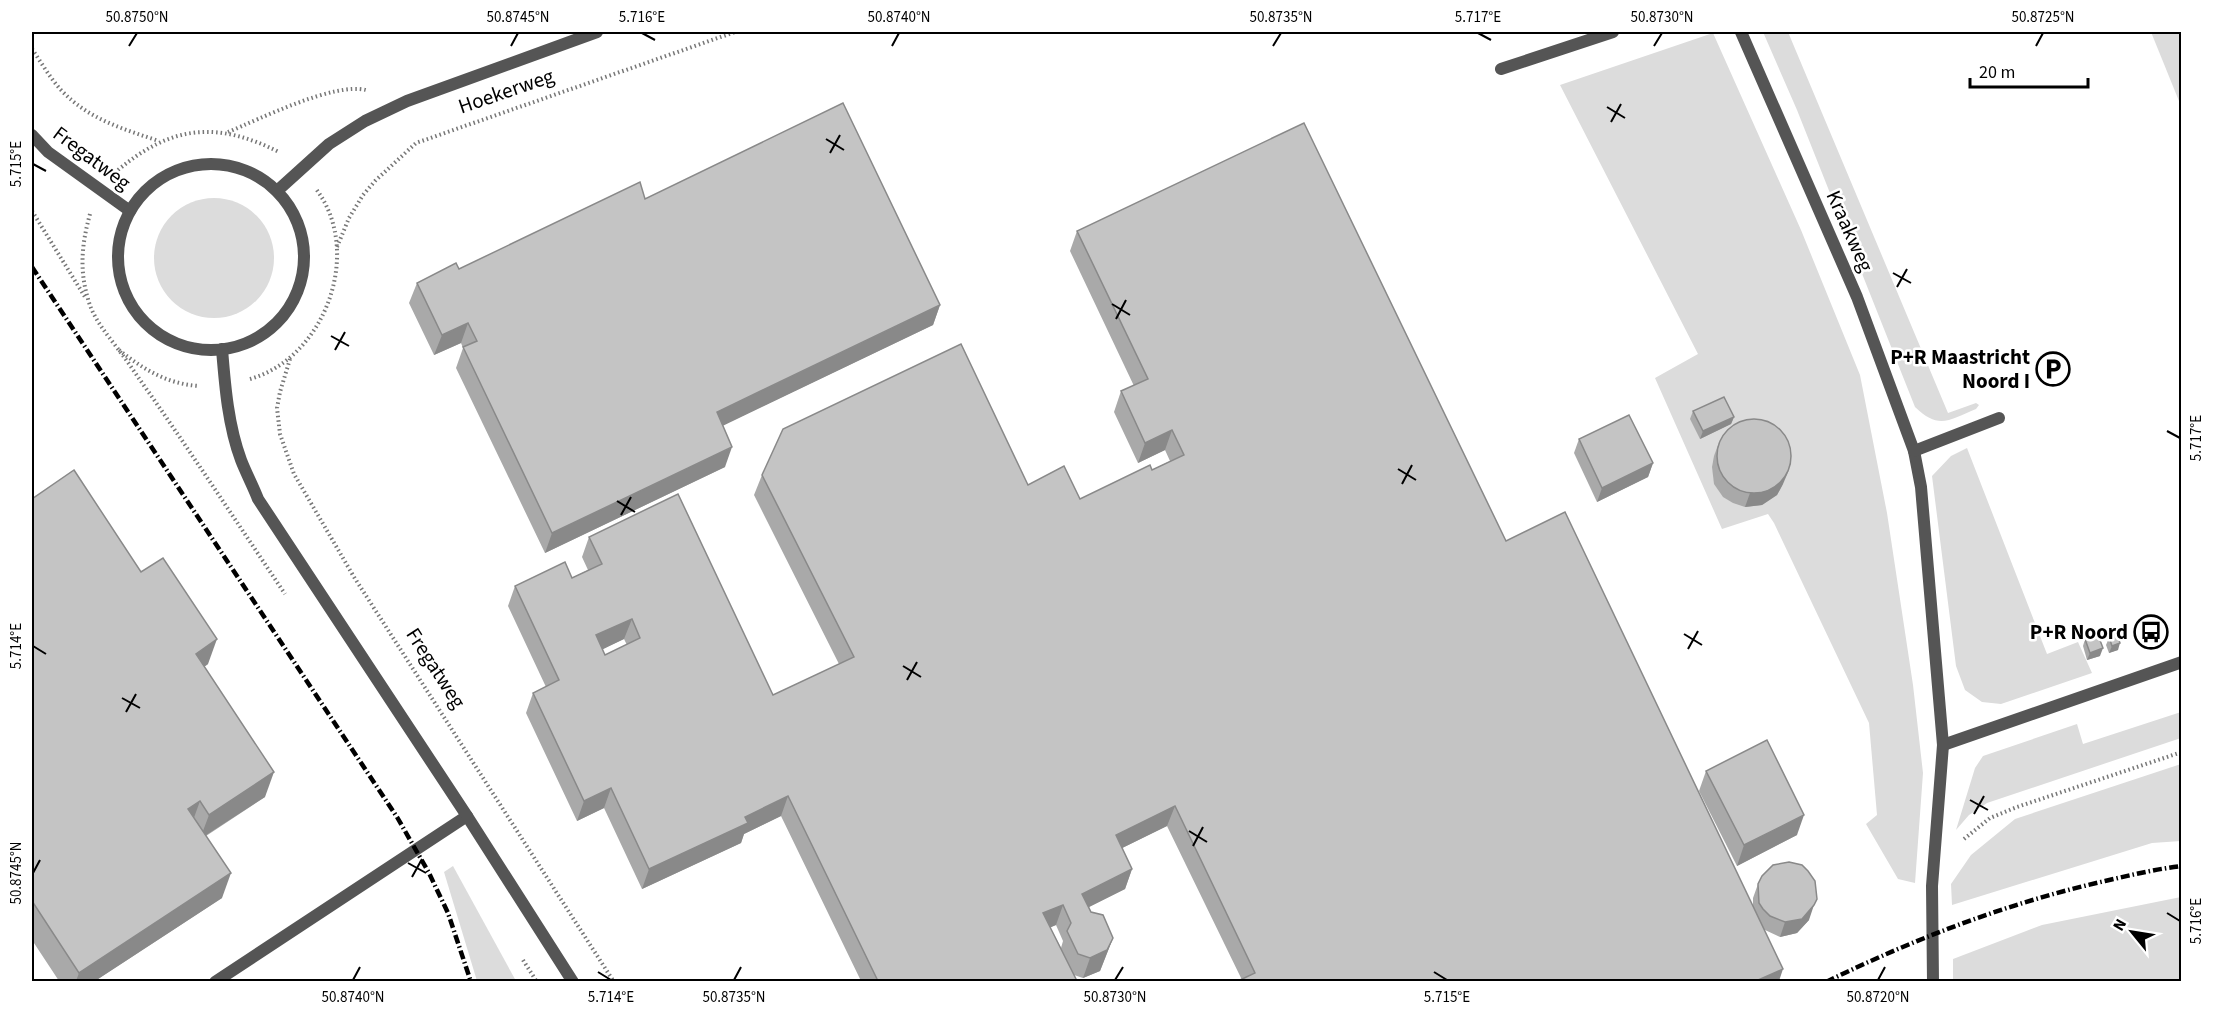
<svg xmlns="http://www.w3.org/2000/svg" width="2213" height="1013" font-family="'Source Sans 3',sans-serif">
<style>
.green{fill:#dcdcdc}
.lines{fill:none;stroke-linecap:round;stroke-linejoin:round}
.path{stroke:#777;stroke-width:4;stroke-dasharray:1.5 3;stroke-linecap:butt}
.service{stroke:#555;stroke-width:12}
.minor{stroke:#555;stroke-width:12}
.tertiary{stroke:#555;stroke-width:12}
.rail{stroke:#000;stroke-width:4.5;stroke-dasharray:9 3 1.5 3;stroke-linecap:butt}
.wall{fill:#a9a9a9;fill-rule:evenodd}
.shaded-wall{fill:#898989}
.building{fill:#c4c4c4;stroke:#898989;stroke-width:1.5;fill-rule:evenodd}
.ticks{fill:none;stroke:#000;stroke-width:2}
.labels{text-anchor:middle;stroke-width:5;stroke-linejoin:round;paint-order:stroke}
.street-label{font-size:21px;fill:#000;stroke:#fff}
.poi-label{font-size:21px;font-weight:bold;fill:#000;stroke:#fff;text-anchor:end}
.neatline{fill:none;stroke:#000;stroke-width:2}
.ticks-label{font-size:15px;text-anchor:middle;fill:#000}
</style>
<rect width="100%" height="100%" fill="#fff"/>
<g class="green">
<path d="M1763,32H1788L1948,413L1976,403L1979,405L1976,409C1949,420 1939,430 1915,407L1797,110Z"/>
<polygon points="2151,32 2181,32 2181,106"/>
<polygon points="1713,33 1801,230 1860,375 1887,513 1913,685 1923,773 1915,883 1898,879 1866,824 1877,815 1869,723 1774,523 1768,514 1722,529 1655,378 1698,354 1560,85"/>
<circle cx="214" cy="258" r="60"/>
<polygon points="1967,448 2047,654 2078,642 2092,673 2001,704 1982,702 1965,690 1956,666 1932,476 1951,456"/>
<polygon points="2181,712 2181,738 1987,803 1969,815 1956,830 1975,768 1983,756 2077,724 2083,744"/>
<polygon points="2181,764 2181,841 2152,843 1952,905 1951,884 1971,855 2015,819"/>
<polygon points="453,866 516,981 477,981 444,872"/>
<polygon points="2181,897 2181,981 1953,981 1953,959 2042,925"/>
</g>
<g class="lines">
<g class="path">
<path d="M32,49C41,62 50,78 61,90C88,119 123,129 159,141"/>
<path d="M228,132C260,119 334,82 366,90"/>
<path d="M118,170C172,125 217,121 279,152"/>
<polyline points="32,211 85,297"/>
<path d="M90,214C82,243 79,269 88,299C93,318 106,333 118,349C129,363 139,379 150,394C196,460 240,527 285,594"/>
<polyline points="337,247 349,218 363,195 375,181 416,143 735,32"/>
<path d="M119,350C143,369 167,384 199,386"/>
<polyline points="290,359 280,392 277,408 280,434 294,474 354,577 614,982"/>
<path d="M250,379C325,358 364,252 316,189"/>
<polyline points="1964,839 1990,818 2017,807 2182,752"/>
<polyline points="523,960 537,982"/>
</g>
<g class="service">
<polyline points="1741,32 1857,297 1914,451 1921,487 1943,745 1932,886 1933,982"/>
<polyline points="1501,69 1613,32"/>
<polyline points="1914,451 1999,418"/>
<polyline points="1943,745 2182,662"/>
</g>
<polyline class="minor" points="215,982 467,816"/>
<g class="tertiary">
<polyline points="32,135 48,152 130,211"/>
<circle cx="211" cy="257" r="93"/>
<polyline points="277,191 329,144 365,121 407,101 597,32"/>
<path d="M222,349C225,386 228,425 241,460C246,473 253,486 258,499L467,816L573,982"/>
</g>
<g class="rail">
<polyline points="32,267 397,817 429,873 448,913 471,982"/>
<path d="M1826,982C1916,938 2008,903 2105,881C2131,875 2156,869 2182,866"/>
</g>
</g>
<g class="wall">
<polygon points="645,199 940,305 933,325 723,425 725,467 545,553 456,368 463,348 461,343 434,355 409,303 417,283 459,269"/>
<path d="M1077,231L1506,541L1753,906V898L1758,884L1809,920L1797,933L1780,937L1765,930L1242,980L1167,826L1122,848L1132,869L1125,889L1089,907L1091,912L1113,938L1100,971L1083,978L1074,975L1077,981H861L781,816L744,834L741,843L642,889L604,808L577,821L526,713L533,693L546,687L508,606L515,586L572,578L588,570L582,557L589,537L773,695L839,664L754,495L762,475L1028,485L1080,499L1152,470L1170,461L1165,450L1138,463L1114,412L1121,391L1134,386L1070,251ZM624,639L627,645L605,655L602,649ZM1056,925L1063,941L1061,948L1050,927Z"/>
<polygon points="1693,411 1734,417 1731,424 1700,439 1690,419"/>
<polygon points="1579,439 1653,463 1648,477 1597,502 1574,453"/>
<polygon points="1719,442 1783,484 1777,495 1762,505 1745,507 1733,503 1723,497 1714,484 1712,467 1714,456"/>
<polygon points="32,499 141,572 208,664 204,667 265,797 206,836 222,898 95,981 59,981 32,940"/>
<polygon points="2112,631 2118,650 2109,653 2106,645"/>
<polygon points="2085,639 2100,656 2087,660 2083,646"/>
<polygon points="1706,771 1797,835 1737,866 1699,791"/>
</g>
<g class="shaded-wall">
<polygon points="940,305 933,325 710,432 717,412"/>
<polygon points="468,323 461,343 434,355 442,335"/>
<polygon points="1734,417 1731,424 1700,439 1703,431"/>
<polygon points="1172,430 1165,450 1138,463 1145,443"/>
<polygon points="732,447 725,467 545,553 552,533"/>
<polygon points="1653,463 1648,477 1597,502 1602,488"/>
<polygon points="1789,470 1783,484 1777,495 1762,505 1745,507 1750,493"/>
<polygon points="632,619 624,639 589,656 596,635"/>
<polygon points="217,639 208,664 187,679 196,654"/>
<polygon points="2120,643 2118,650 2109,653 2112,646"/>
<polygon points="2103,648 2100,656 2087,660 2090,653"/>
<polygon points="274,772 265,797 200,839 209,815"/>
<polygon points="611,788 604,808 577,821 584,801"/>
<polygon points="788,796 781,816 744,834 741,843 642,889 649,869 745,817"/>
<polygon points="200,801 191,826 188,809"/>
<polygon points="1175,806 1167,826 1108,855 1116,835"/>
<polygon points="1804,815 1797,835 1737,866 1744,845"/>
<polygon points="1132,869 1125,889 1075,914 1082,894"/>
<polygon points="231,873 222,898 95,981 76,981 79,973"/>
<polygon points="1063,905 1056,925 1036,934 1043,913"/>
<polygon points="1814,905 1809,920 1797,933 1780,937 1785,922"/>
<polygon points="1113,938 1100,971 1083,978 1090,958"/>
<polygon points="1783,969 1779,981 1756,981"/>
</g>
<g class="building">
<polygon points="843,103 940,305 717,412 732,447 552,533 463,347 477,341 468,323 442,335 417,283 456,263 459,269 640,182 645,199"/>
<path d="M1304,123L1506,541L1565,512L1783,969L1756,981H1238L1255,973L1175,806L1116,835L1132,869L1082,894L1091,912L1103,915L1113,938L1107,950L1090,958L1078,954L1067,931L1071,923L1063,905L1043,913L1077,981H878L788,796L745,817L748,823L649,869L611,788L584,801L533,693L559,680L515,586L565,562L572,578L602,564L589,537L678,494L773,695L854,657L762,475L783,429L961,344L1028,485L1064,466L1080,499L1150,465L1152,470L1184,455L1172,430L1145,443L1121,391L1148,379L1077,231ZM632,619L640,638L605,655L596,635Z"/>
<polygon points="1724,397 1734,417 1703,431 1693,411"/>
<polygon points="1629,415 1653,463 1602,488 1579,439"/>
<circle cx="1754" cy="456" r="37"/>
<polygon points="74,470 141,572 163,558 217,639 196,654 274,772 209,815 200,801 188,809 231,873 79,973 32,901 32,499"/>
<polygon points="2116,629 2120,643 2112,646 2109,637 2113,636 2112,631"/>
<polygon points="2098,635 2103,648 2090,653 2085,639"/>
<polygon points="1767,740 1804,815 1744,845 1706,771"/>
<polygon points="1789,862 1802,865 1808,871 1815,881 1817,899 1814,905 1802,919 1785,922 1770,916 1763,909 1759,903 1758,884 1762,876 1773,865"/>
</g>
<path class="ticks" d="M642,33L655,40M1478,33L1491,40M129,46L137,33M511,46L518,33M892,46L899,33M1273,46L1281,33M1654,46L1662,33M2036,46L2043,33M1607,107L1625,118M1611,122L1621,104M826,139L844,150M830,153L840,135M33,164L46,171M1893,273L1911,283M1897,287L1907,269M1112,304L1130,315M1116,319L1126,300M331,336L349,346M335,350L345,332M2167,431L2180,438M1398,469L1416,480M1402,484L1412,465M617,501L635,512M621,515L631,497M1684,634L1702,645M33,646L46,654M1688,649L1698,631M903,666L921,677M907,680L917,662M122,698L140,708M126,712L136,694M1970,800L1988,810M1974,814L1984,796M1189,831L1207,842M1193,846L1203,827M408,863L426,873M33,873L40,860M412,877L422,859M2167,913L2180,921M598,972L611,980M1434,972L1447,980M353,980L360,967M734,980L741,967M1115,980L1123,967M1878,980L1885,967"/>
<defs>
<symbol id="parking-ring" viewBox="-11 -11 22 22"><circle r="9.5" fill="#fff" stroke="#000" stroke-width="1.5"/><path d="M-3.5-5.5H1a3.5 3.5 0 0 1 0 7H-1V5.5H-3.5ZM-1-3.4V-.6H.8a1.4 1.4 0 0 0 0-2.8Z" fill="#000"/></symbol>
<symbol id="bus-ring" viewBox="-11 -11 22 22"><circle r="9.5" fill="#fff" stroke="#000" stroke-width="1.5"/><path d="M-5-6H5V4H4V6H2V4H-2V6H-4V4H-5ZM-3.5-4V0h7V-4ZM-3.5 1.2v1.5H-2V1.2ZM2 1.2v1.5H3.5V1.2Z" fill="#000"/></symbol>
</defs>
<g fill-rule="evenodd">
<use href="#parking-ring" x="2034" y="350" width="38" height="38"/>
<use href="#bus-ring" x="2132" y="613" width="38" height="38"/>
</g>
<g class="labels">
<g class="street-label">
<text transform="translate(506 91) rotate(-19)" y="7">Hoekerweg</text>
<text transform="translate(92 158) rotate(37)" y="7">Fregatweg</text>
<text transform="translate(1850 231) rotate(66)" y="7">Kraakweg</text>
<text transform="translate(436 668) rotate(57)" y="7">Fregatweg</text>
</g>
<g class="poi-label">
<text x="2030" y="364">P+R Maastricht<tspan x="2030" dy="24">Noord I</tspan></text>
<text x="2128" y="639">P+R Noord</text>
</g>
</g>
<rect width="2213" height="1013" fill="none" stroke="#ffffff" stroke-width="66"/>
<g transform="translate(2132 932) rotate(300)" stroke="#ffffff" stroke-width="4.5" paint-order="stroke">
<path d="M0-4.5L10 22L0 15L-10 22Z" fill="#000000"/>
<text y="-9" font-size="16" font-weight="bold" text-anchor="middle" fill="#000000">N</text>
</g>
<path d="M1970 78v9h118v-9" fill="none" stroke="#000000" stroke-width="3"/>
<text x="1979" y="78" font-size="18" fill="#000000" stroke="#ffffff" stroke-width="4.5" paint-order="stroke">20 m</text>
<rect x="33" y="33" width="2147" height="947" class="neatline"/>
<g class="ticks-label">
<text x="137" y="22">50.8750°N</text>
<text x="518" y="22">50.8745°N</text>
<text x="642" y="22">5.716°E</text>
<text x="899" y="22">50.8740°N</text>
<text x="1281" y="22">50.8735°N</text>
<text x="1478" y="22">5.717°E</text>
<text x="1662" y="22">50.8730°N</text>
<text x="2043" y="22">50.8725°N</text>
<text transform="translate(16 164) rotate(-90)" y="5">5.715°E</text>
<text transform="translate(2196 438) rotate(-90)" y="5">5.717°E</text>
<text transform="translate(16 646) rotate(-90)" y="5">5.714°E</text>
<text transform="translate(16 873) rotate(-90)" y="5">50.8745°N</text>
<text transform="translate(2196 921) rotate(-90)" y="5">5.716°E</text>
<text x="353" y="1002">50.8740°N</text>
<text x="611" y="1002">5.714°E</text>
<text x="734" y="1002">50.8735°N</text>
<text x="1115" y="1002">50.8730°N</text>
<text x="1447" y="1002">5.715°E</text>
<text x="1878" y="1002">50.8720°N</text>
</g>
</svg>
